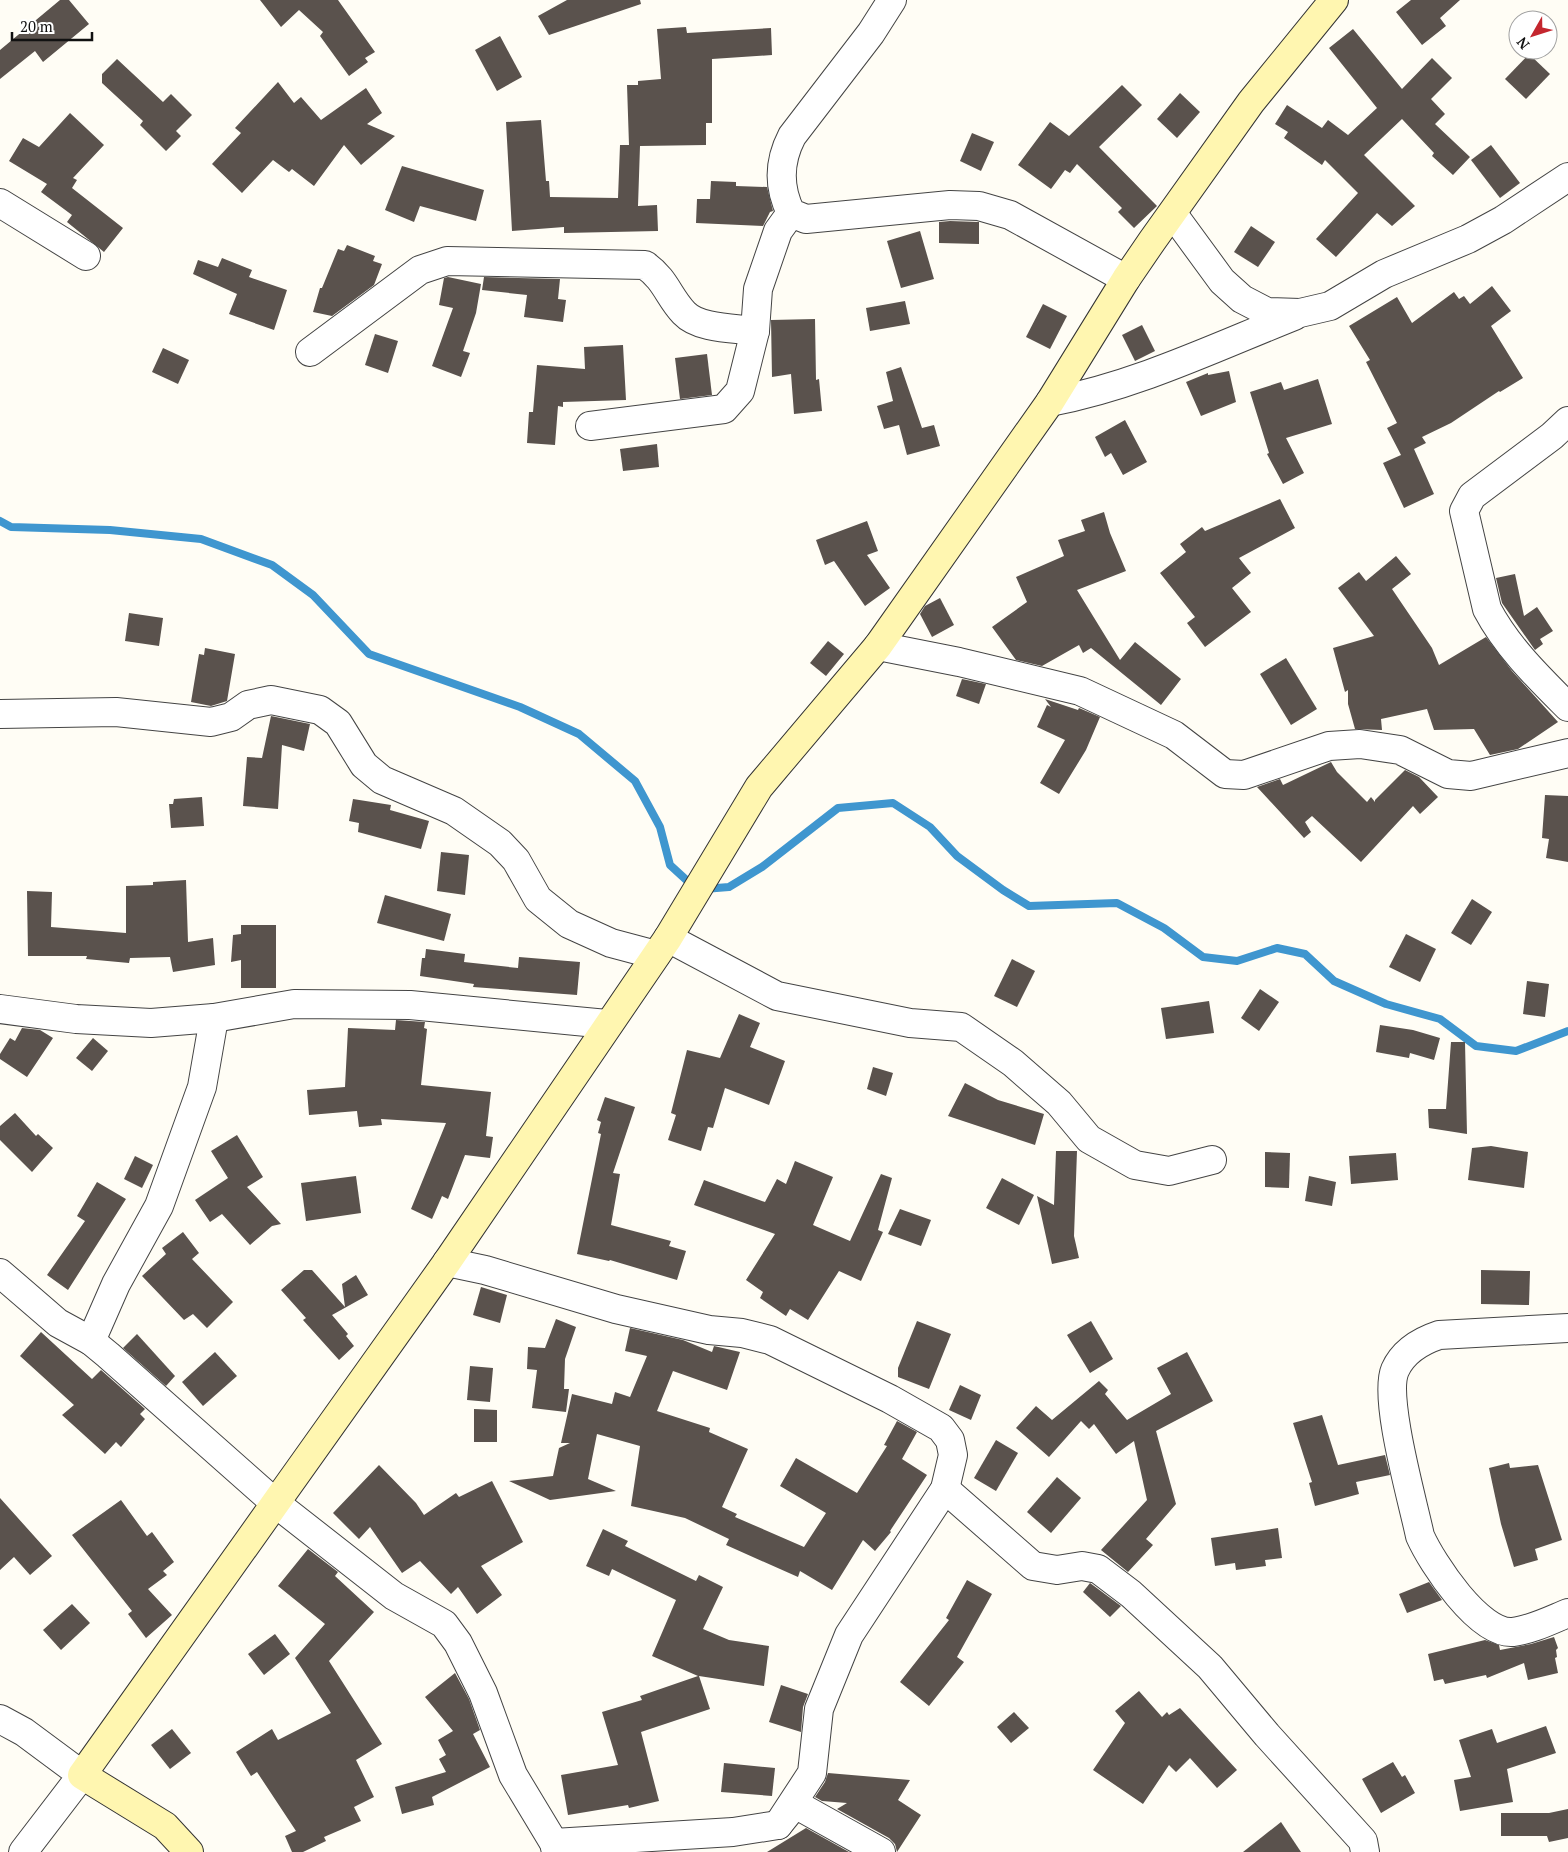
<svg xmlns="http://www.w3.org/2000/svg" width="1568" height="1852" font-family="'PT Serif',serif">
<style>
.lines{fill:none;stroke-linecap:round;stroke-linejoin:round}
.stream{stroke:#3f96cf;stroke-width:8}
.building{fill:#5a524d}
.street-casing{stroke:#444;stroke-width:30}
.secondary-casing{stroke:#333;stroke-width:30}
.street{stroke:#fff;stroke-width:28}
.secondary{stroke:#fff6b0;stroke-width:28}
</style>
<rect width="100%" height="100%" fill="#fffdf5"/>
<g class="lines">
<g class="stream">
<polyline points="0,521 11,527 110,530 201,539 272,565 313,595 369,654 520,707 579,734 635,781 660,827 670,865 694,887"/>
<polyline points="704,889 729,887 762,867 838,808 893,803 930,827 957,856 1003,890 1029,906 1117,903 1164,928 1203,957 1237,961 1277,948 1305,954 1334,981 1386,1004 1440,1019 1476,1046 1516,1051 1568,1031"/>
</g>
</g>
<g class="building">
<polygon points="60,0 69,0 89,24 43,62 35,51 0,79 0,50"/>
<polygon points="260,0 338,0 375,52 365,58 368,62 349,76 320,36 323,32 299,10 281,27"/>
<polygon points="567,0 640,0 641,4 549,35 538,16"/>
<polygon points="1411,0 1460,0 1440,18 1446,26 1422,45 1396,12"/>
<polygon points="686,27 687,33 771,28 772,55 712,59 712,123 706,123 706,145 640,146 638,206 657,205 658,231 564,233 564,227 512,231 506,122 541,120 546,181 549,181 550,197 618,198 620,145 629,145 627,85 638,85 638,81 661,79 657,29"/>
<polygon points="1353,29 1402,89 1432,58 1452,78 1431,99 1445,114 1435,124 1470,157 1453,175 1432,156 1434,153 1402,119 1364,155 1415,206 1392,226 1377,213 1336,257 1316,239 1358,193 1325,160 1322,165 1284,138 1288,132 1275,124 1287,105 1322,128 1328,120 1348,135 1377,108 1329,48"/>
<polygon points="500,36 522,77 497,91 475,50"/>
<polygon points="1529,54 1550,74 1526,99 1505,79"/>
<polygon points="117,59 163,102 171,94 192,115 176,131 181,136 166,151 140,125 143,121 102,83 102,74"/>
<polygon points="278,82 294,103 301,97 321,120 366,88 382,113 367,124 395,136 361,165 344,145 314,186 292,169 289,172 273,160 242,193 212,164 241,133 235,128"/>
<polygon points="1122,85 1142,105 1099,147 1157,206 1134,228 1118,212 1122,208 1077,164 1070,173 1065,170 1051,189 1018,165 1050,122 1069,136"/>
<polygon points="1180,93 1200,112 1177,138 1157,119"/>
<polygon points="70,113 104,145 73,178 77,180 72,188 123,228 104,252 67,222 72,215 41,192 47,184 9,161 23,138 39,147"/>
<polygon points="972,133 994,142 981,171 960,161"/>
<polygon points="1491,145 1520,183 1500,198 1471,160"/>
<polygon points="402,166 484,190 476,221 420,206 414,222 385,210"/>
<polygon points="711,181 736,182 736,186 767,187 773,211 770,212 763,226 696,223 697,199 710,199"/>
<polygon points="950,221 979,222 979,244 939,243 939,222"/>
<polygon points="1251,226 1275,242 1258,267 1234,252"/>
<polygon points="920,231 934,279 901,288 887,241"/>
<polygon points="347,245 375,256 373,261 382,264 374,285 332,316 313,312 320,288 322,288 338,249 344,251"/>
<polygon points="222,258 252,270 249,277 287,290 274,330 229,314 237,294 193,274 198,260 218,267"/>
<polygon points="448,277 481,284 476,313 463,351 470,353 461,377 432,366 453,308 439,305 444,278"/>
<polygon points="484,277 560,279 558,299 566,300 563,322 524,317 527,295 482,290"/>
<polygon points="1492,286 1511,311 1491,326 1523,378 1500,392 1499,391 1451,423 1422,437 1426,443 1414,449 1434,494 1404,508 1383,463 1401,455 1387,428 1397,423 1366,362 1370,360 1349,326 1397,297 1412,323 1454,292 1459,299 1464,296 1470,304"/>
<polygon points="905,301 910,324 870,331 866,308"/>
<polygon points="1043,304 1067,316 1050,349 1026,337"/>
<polygon points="815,319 816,380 819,379 822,411 794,414 791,374 772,377 771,320"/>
<polygon points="1142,325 1155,351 1135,361 1122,335"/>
<polygon points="375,334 398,341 388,373 365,365"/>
<polygon points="623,345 626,400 563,402 563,407 558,406 555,445 527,443 529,412 533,412 537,365 585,369 584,347"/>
<polygon points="163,348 189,360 178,384 152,372"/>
<polygon points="707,354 712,395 680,399 675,358"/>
<polygon points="901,367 922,428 934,425 940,446 907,455 899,425 884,429 877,406 893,401 886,372"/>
<polygon points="1229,371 1236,402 1201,416 1186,382 1208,373 1208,375"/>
<polygon points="1318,379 1332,424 1286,438 1304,473 1283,484 1267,454 1269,453 1250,392 1281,382 1284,390"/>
<polygon points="1125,420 1147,462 1123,475 1111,453 1105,457 1095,437"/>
<polygon points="657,444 659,467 623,471 620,449"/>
<polygon points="1280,499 1295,528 1239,558 1251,573 1232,588 1251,612 1205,647 1187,623 1195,617 1160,573 1186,552 1180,544 1202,527 1205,531"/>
<polygon points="1104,512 1110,533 1126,571 1077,590 1120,660 1135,642 1181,679 1161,705 1091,648 1083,653 1079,645 1042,666 1016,660 992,627 1027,602 1016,577 1064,556 1058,540 1085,531 1081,520"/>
<polygon points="867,521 878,551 867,555 890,588 865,606 834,561 825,565 816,540"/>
<polygon points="1396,556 1411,574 1392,589 1432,648 1439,665 1486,637 1512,671 1558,722 1518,749 1490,755 1474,729 1434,730 1427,709 1381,719 1382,730 1355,729 1348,704 1348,690 1345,692 1333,648 1374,636 1338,588 1359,572 1366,581"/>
<polygon points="1515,574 1524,616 1537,607 1553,631 1540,639 1543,644 1535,650 1502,603 1496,578"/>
<polygon points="940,598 954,625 932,637 920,614 925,606"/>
<polygon points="129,613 163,618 159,646 125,641"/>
<polygon points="828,641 844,654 826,676 810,663"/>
<polygon points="205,648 235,654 227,701 211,706 191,702 199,654 204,655"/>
<polygon points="1286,658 1317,709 1291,725 1260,674"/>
<polygon points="962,679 986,684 979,704 956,696"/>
<polygon points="1045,699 1078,710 1079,708 1100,717 1086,750 1059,794 1040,783 1065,740 1037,727 1047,705 1051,707"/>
<polygon points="271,716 310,724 304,751 282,745 278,809 243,806 247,757 262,758"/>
<polygon points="1331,762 1337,772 1367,802 1371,797 1375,802 1375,800 1405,770 1419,777 1438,797 1420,814 1413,806 1361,862 1312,816 1305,822 1311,832 1304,838 1257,787 1280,779 1283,785"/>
<polygon points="1545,795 1568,796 1568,862 1546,858 1549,839 1542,838"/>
<polygon points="202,797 204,826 171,828 169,804 173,804 174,799"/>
<polygon points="353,799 391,805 390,810 429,821 421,849 358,832 359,823 349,821"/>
<polygon points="441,852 469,855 465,895 437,891"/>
<polygon points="186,880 188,942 213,938 215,965 173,972 170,957 130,958 129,963 86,959 87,956 28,956 27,891 52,892 51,927 126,933 126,886 153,885 153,882"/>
<polygon points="385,895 451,914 444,941 377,923"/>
<polygon points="1472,899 1492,912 1471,945 1451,933"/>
<polygon points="241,925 276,925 276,988 241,988 241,960 231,962 233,935 241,934"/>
<polygon points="1406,934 1436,949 1420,982 1389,967"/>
<polygon points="426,949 465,954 464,962 518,968 519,957 580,962 577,995 473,987 474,984 420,976 422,958 425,958"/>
<polygon points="1012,959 1035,971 1017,1007 994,996"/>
<polygon points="1527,981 1549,984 1545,1017 1523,1014"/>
<polygon points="1260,989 1279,1002 1259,1031 1241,1018"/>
<polygon points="1209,1001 1214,1033 1166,1039 1161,1008"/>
<polygon points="739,1014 760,1023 750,1047 785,1061 769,1105 725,1088 713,1128 708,1127 701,1151 668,1140 676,1115 671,1113 687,1050 720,1058"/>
<polygon points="396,1020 425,1022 424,1028 427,1029 421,1085 491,1092 486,1136 493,1137 490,1158 465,1155 448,1199 442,1196 432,1219 411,1209 446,1123 381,1119 382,1125 359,1127 357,1111 309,1115 307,1090 345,1087 348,1028 395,1030"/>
<polygon points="1380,1025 1413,1030 1440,1038 1434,1060 1410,1053 1409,1058 1376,1052"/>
<polygon points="22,1028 40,1030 53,1038 27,1077 0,1059 0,1054 10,1038 15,1041"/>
<polygon points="93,1038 108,1051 92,1071 76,1058"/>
<polygon points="1451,1042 1465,1042 1467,1134 1429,1128 1428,1109 1446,1109"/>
<polygon points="873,1067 893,1073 886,1096 867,1089"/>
<polygon points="965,1083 998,1100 1044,1114 1035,1145 948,1116"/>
<polygon points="605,1097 635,1107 613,1173 620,1174 611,1225 671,1241 669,1246 686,1251 677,1280 610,1260 609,1261 577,1254 601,1134 598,1133 601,1122 597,1120"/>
<polygon points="15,1113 36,1136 38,1134 53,1148 32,1172 0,1140 0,1126"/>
<polygon points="237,1135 263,1177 247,1187 281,1224 272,1226 250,1245 222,1214 210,1222 195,1200 228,1178 211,1151"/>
<polygon points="1491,1146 1528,1152 1524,1188 1468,1180 1472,1148"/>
<polygon points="1056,1151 1077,1151 1074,1236 1079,1258 1052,1264 1037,1196 1054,1205"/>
<polygon points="1265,1152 1290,1153 1289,1188 1265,1187"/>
<polygon points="1396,1153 1398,1180 1351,1184 1349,1156"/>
<polygon points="135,1156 153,1165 142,1188 124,1179"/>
<polygon points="795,1161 833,1177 813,1225 850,1241 881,1174 892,1178 878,1230 883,1232 861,1281 839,1271 808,1320 790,1309 786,1316 760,1298 763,1292 746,1280 775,1234 694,1205 704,1180 765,1202 777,1179 786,1184"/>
<polygon points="356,1176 361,1213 306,1221 301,1183"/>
<polygon points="1309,1176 1336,1182 1332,1206 1305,1201"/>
<polygon points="1002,1178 1034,1195 1019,1225 986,1208"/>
<polygon points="97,1182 126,1199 68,1290 47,1275 85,1221 77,1216"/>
<polygon points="900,1209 931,1220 921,1246 888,1234"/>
<polygon points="183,1232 199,1253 192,1259 233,1302 207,1328 193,1314 184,1320 142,1276 166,1254 162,1248"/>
<polygon points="304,1270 312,1270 345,1307 342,1284 356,1275 368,1295 332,1315 348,1334 346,1336 354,1346 339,1360 303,1320 306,1318 281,1290"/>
<polygon points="1481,1270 1530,1271 1529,1305 1481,1304"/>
<polygon points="481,1287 507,1295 500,1323 473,1315"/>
<polygon points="556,1319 576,1327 565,1359 564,1389 569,1389 566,1412 532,1408 537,1370 527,1369 528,1347 545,1348"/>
<polygon points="917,1321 951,1334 929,1389 898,1377 898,1368"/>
<polygon points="1091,1321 1113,1359 1090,1373 1067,1335"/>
<polygon points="630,1328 683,1340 712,1352 714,1346 740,1352 727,1390 673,1371 657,1411 710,1428 709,1432 748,1449 722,1507 737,1514 735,1517 804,1547 826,1513 780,1486 796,1458 857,1493 887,1446 884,1445 897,1421 917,1432 902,1459 927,1475 890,1531 891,1532 875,1551 863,1540 832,1590 800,1571 798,1577 726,1545 729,1539 685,1518 631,1506 640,1446 597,1434 588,1479 616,1491 550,1500 509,1481 553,1476 559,1448 570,1443 561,1443 572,1394 612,1404 615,1392 630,1397 647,1356 625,1351"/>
<polygon points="41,1332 92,1379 101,1370 145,1409 140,1414 145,1419 121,1447 116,1442 105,1454 62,1415 74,1405 20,1356"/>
<polygon points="137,1334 175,1376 166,1386 123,1348"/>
<polygon points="215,1352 237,1376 203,1406 182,1382"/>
<polygon points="1187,1352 1213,1401 1156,1431 1176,1504 1146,1539 1153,1545 1128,1572 1101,1550 1147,1500 1134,1441 1116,1454 1094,1424 1089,1429 1081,1421 1049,1457 1016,1428 1036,1406 1052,1420 1099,1381 1108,1390 1105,1394 1127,1420 1171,1394 1157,1368"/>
<polygon points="470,1366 493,1368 490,1402 467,1400"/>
<polygon points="960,1385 981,1395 971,1420 949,1410"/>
<polygon points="474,1409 497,1410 497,1442 474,1442"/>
<polygon points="1322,1415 1338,1465 1385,1455 1390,1475 1356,1482 1359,1494 1315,1506 1309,1483 1312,1482 1293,1423"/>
<polygon points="996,1440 1018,1453 996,1491 974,1478"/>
<polygon points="1509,1463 1510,1468 1538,1465 1562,1540 1535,1549 1538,1560 1514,1567 1501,1524 1489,1468"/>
<polygon points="379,1465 416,1503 424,1515 456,1493 459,1497 492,1481 523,1542 481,1566 502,1595 477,1614 458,1587 451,1594 420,1561 402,1573 370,1527 359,1539 333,1513"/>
<polygon points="1057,1477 1081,1498 1051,1533 1027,1512"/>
<polygon points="0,1498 52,1556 30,1575 14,1557 0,1570"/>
<polygon points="121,1500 147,1536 152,1532 174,1562 163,1571 167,1575 148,1589 172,1615 146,1638 128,1614 132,1611 72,1535"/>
<polygon points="1278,1528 1282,1558 1265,1560 1266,1566 1236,1570 1235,1563 1215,1566 1211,1538"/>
<polygon points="603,1529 628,1541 625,1546 696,1581 699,1575 723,1587 703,1629 729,1640 769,1646 764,1686 699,1676 710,1709 641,1732 659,1801 629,1808 628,1805 568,1815 561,1775 618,1765 602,1712 642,1700 640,1696 698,1676 652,1656 676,1600 612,1569 609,1576 586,1566"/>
<polygon points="308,1549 338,1572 335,1576 374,1612 329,1661 382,1744 356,1760 374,1797 354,1807 361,1821 324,1837 326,1841 303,1852 292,1852 285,1836 296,1831 257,1772 251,1776 236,1752 272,1729 278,1740 331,1713 295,1658 325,1624 278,1586"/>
<polygon points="967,1580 992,1594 957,1657 964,1662 929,1706 900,1682 949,1620 946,1618"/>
<polygon points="1429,1582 1442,1600 1407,1613 1399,1594"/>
<polygon points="1090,1583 1121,1606 1110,1617 1083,1592"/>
<polygon points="72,1604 90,1623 61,1650 43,1630"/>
<polygon points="275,1634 290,1654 264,1675 248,1654"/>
<polygon points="1554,1637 1558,1648 1556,1650 1557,1657 1555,1658 1558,1673 1528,1680 1524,1663 1487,1678 1486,1675 1445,1684 1443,1679 1434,1681 1428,1654 1485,1640 1499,1645 1500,1650 1531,1644"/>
<polygon points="455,1673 469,1699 480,1730 473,1734 490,1767 432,1797 434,1805 402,1814 395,1787 446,1772 439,1759 446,1755 438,1740 453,1731 425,1697"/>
<polygon points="781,1685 808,1694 803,1707 801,1732 769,1722"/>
<polygon points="1139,1691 1162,1717 1167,1712 1169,1715 1180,1708 1237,1770 1217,1788 1190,1758 1176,1772 1169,1765 1143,1804 1093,1770 1125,1723 1115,1711"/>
<polygon points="1014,1712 1029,1728 1011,1743 997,1727"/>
<polygon points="1546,1726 1556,1753 1507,1769 1513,1802 1460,1811 1454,1780 1471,1777 1459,1740 1492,1729 1497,1743"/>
<polygon points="172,1729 191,1753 170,1769 151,1745"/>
<polygon points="1393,1762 1402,1777 1405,1775 1415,1793 1381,1813 1362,1779"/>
<polygon points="724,1763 775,1768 772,1796 721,1792"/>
<polygon points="828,1773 910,1780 898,1800 921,1815 897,1852 895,1844 889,1838 837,1809 847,1803 822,1801 815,1797 825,1782"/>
<polygon points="1568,1809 1568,1838 1549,1842 1547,1836 1501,1836 1501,1813 1549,1813"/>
<polygon points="1281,1822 1301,1852 1243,1852"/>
<polygon points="806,1828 849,1852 767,1852"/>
</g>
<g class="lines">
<defs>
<g id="street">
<path d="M892,0L871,33L792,136C779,161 778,187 791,213L806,219L950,205L979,206L1010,215L1126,279"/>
<polyline points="0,203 86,256"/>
<polyline points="1173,214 1222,281 1242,299 1267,312 1300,313 1330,306 1384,274 1468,239 1503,220 1568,177"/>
<path d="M310,352L420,270L447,261L645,265C666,280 668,296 684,313C699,329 734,328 755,331"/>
<path d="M1050,402C1135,386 1214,348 1294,316"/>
<path d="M1568,421L1552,436L1472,496L1464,511L1487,609C1507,647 1538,677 1568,707"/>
<polyline points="590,426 724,409 740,391 755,331 758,289 778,231 791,213"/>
<polyline points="878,646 959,662 1080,691 1174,735 1225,774 1244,775 1329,746 1360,744 1400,750 1448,774 1471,776 1568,753"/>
<polyline points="0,714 116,712 211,722 231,717 248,705 271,700 320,710 338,723 364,765 382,780 454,811 500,843 516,860 538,899 569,924 611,943 656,955"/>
<polyline points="668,938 777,996 910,1023 961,1027 1013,1063 1059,1103 1089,1139 1135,1165 1169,1171 1212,1160"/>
<polyline points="0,1009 76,1019 151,1023 214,1018 294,1004 410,1005 607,1024"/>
<polyline points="447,1262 485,1270 616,1309 709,1330 742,1333 770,1340 890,1399 941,1428 950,1440 953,1455 945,1489 849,1635 819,1709 812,1773 778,1825"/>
<polyline points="0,1273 58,1323 91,1341 108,1355 274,1502 394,1596 444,1624 458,1643 483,1693 513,1775 554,1843 556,1852"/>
<path d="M1568,1328L1439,1335C1421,1341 1403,1352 1395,1370C1383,1398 1413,1502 1420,1536C1432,1563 1479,1635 1513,1632C1531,1630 1551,1620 1568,1613"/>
<polyline points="91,1341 116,1284 159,1206 202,1087 214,1018"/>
<polyline points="945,1489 1033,1566 1057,1570 1082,1566 1098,1569 1131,1594 1210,1667 1267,1735 1363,1841 1365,1852"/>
<polyline points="0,1719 24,1732 82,1775 23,1852"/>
<polyline points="554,1843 733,1832 778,1825 795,1804 881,1852"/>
</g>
<polyline id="secondary" points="189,1852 165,1826 82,1775 447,1262 668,938 759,787 878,646 1050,402 1126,279 1152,241 1251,102 1334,0"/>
</defs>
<use href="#street" class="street-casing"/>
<use href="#secondary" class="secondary-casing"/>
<use href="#street" class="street"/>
<use href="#secondary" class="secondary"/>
</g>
<g transform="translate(1533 35) rotate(231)"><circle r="24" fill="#ffffff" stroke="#a0a0a0"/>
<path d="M0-4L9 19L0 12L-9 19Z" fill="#c4262e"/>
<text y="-8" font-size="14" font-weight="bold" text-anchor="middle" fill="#111111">N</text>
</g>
<path d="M12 32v8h80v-8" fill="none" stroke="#111111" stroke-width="2.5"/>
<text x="20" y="32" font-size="15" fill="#111111" stroke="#ffffff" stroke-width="4" paint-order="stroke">20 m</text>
</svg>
